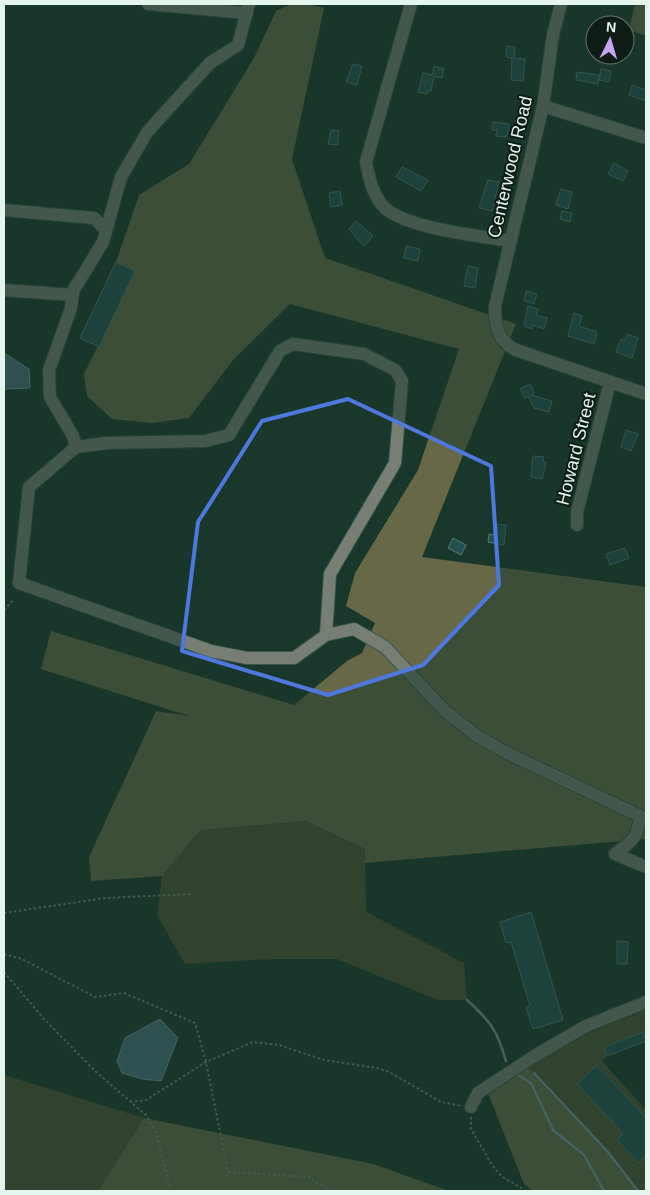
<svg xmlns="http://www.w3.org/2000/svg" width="650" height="1195" font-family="Arial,sans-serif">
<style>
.green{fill:#4e5034;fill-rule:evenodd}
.forest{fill:#676847}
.water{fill:#48707e;stroke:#7798a0}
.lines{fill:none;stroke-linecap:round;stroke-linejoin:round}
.stream{stroke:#7798a0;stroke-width:2.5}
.building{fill:#22504f;stroke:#547978}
.minor-casing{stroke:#3a564a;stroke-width:14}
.path{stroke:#6f877d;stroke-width:2;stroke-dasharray:2.5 2.5;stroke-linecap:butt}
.minor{stroke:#777f75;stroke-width:12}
.marked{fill:none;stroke:#4f78de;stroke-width:4;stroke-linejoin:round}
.labels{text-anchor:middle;stroke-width:4;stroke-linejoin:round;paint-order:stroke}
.street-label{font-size:18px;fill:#e5f6ee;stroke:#0f1c16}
</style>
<rect width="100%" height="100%" fill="#1a372b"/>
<g class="green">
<polygon points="306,821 365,849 366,912 464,963 467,1000 438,1000 337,959 271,959 185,964 157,915 162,876 199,830"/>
<path d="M646,1008V1033L643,1032L604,1046L607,1056L602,1061L646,1110V1117L644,1115L617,1140L637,1163L646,1155V1191H638L608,1152L524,1063L594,1028ZM598,1065L639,1110L618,1129L577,1084Z"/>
<polygon points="4,1075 144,1118 98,1191 4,1191"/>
</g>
<g class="forest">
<polygon points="291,4 306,4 324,8 292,159 325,258 516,324 422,557 646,587 646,839 365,863 365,849 306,821 200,830 162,876 91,881 89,857 156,711 189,716 41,669 51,631 294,705 347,661 362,653 375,623 346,606 355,573 418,470 459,349 290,304 233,360 189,418 151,423 112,419 87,396 84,374 135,271 116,262 139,195 189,164 254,58 276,11"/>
<polygon points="635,4 646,4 646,36 629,30"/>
<polygon points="524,1063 608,1152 639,1191 533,1191 524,1184 486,1088"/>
<polygon points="144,1118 373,1164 449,1191 98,1191"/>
</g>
<g class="water">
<polygon points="4,353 29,369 30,388 4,389"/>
<polygon points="160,1019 178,1038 161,1081 142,1079 122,1073 117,1061 125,1038"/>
</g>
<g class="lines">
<g class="stream">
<path d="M467,1000C491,1022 497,1030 506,1061"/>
<polyline points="534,1073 608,1152 638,1191"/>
<polyline points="518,1075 531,1083 553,1130 584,1155 604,1191"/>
</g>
</g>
<g class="building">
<polygon points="507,46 515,47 514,58 525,59 523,81 511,80 512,58 506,57"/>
<polygon points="353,64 362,66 357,85 346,82"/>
<polygon points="434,66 444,69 442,78 434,76 431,91 428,90 427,94 418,92 423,73 432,75"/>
<polygon points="601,69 611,71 609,82 599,80"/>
<polygon points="577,72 599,75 598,84 576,80"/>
<polygon points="632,85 646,90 646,101 629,95"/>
<polygon points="493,122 509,124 507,137 496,136 497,130 492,130"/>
<polygon points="331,130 339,131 338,145 328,144"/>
<polygon points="614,163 628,171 623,181 608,174"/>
<polygon points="402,167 428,180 421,191 396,177"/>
<polygon points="488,180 499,182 492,211 479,208"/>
<polygon points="561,189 572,192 568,209 556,205"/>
<polygon points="340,191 342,205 331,207 329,193"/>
<polygon points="562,211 572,213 570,222 560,219"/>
<polygon points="356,221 373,236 364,246 349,229"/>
<polygon points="406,246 420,249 418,261 404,258"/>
<polygon points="116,262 135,271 99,347 80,338"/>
<polygon points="468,266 478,268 475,288 464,286"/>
<polygon points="526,291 537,294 534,304 524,301"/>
<polygon points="528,306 538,309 536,315 547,318 544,329 533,325 532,329 524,326"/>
<polygon points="574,313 582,316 579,326 597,332 594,344 568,336"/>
<polygon points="627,334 638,338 632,358 616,352 621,339 625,340"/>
<polygon points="530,384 534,393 531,395 552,401 549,412 534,408 528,396 525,398 520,389"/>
<polygon points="626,430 638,434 631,451 621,447"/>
<polygon points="533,456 544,457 543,462 546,462 542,479 531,477"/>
<polygon points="495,524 506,525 504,545 488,542 489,534 494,535"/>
<polygon points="453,538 466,545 461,555 448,548"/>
<polygon points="625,548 629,558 610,565 606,554"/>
<polygon points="531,912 563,1020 533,1029 526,1007 530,1006 511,942 506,943 500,922"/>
<polygon points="617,941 628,942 627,964 617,964"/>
<polygon points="643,1032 646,1041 607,1056 604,1047"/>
<polygon points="597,1065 646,1118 646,1155 638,1163 617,1140 623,1134 577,1084"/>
</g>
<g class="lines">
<defs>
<g id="minor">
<polyline points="148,4 247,13"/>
<path d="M411,4L366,162C369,178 372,192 382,205C401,228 481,236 511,241"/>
<path d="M561,4L553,35L543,106L495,306C495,325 497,341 516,350L646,394"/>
<polyline points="543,106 646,138"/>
<polyline points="4,210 94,218 106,230"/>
<polyline points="4,290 73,295"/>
<polyline points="76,447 73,436 50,397 49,370 71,308 73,291 103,242 121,177 148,131 210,63 238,45 249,4"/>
<polyline points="577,525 577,512 610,382"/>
<path d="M326,635L330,574L395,463L402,381L395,370L364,354L293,344L280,351L229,435L205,441L107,443L76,447L29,487L19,583L211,651L247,658H294L326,635L354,629L385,647L444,710L477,736L507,753L640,816C638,838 632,841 615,854L646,867"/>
<polyline points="471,1107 478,1093 536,1055 586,1026 646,1002"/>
</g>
</defs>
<use href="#minor" class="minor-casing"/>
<g class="path">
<polyline points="4,610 14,599"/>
<polyline points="4,913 105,898 192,894"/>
<polyline points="4,954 22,959 95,997 124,993 195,1023 206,1062 228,1172 309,1177 329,1191"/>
<polyline points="4,972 44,1019 95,1071 147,1116 156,1133 171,1191"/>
<polyline points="130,1102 146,1100 206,1062 253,1042 279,1045 324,1060 377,1068 389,1072 441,1102 461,1106"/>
<polyline points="471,1117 471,1129 492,1165 501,1176 526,1191"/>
</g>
<use href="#minor" class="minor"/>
</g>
<path d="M0 0H650V1195H0ZM348,399L491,466L499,585L423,665L328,695L182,651L198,522L262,421Z" fill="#1a372b" fill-opacity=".55" fill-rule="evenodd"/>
<path class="marked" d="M348,399L491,466L499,585L423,665L328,695L182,651L198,522L262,421Z"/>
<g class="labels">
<g class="street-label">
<text transform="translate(510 167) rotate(-77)" y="6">Centerwood Road</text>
<text transform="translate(576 449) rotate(-76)" y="6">Howard Street</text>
</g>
</g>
<rect width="650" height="1195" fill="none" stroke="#e5f6ee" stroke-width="10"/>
<g transform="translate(610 40) rotate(5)"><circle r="24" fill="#0f1c16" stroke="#65736c"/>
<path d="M0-4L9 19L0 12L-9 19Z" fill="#c7a6ef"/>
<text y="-8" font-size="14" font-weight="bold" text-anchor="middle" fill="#e5f6ee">N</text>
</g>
</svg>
